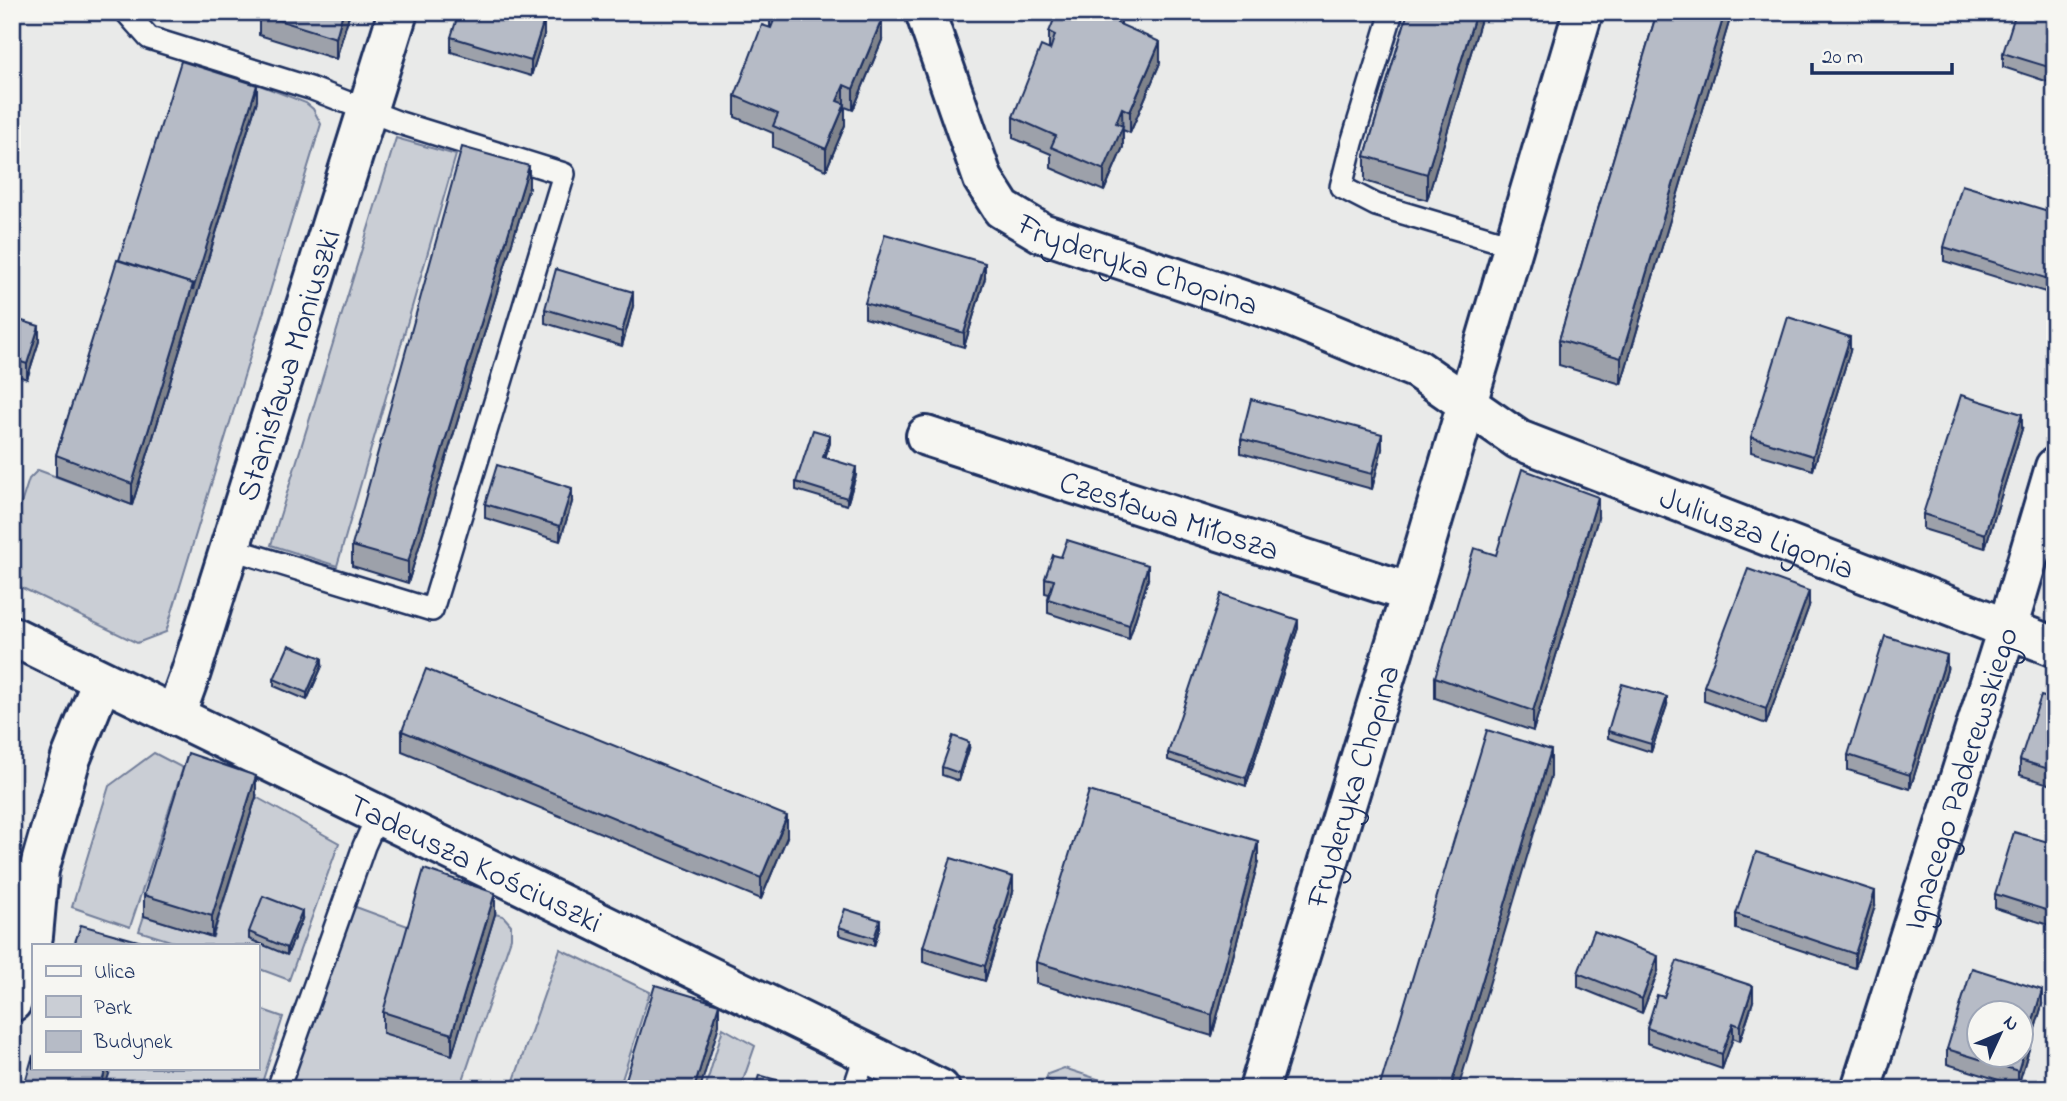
<svg xmlns="http://www.w3.org/2000/svg" width="2067" height="1101" font-family="'Indie Flower',sans-serif">
<style>
.green{fill:#caced5;stroke:#727e9a;stroke-width:2}
.lines{fill:none;stroke-linecap:round;stroke-linejoin:round}
.lane-casing{stroke:#1b2f5e;stroke-width:26}
.street-casing{stroke:#1b2f5e;stroke-width:44}
.lane{stroke:#f6f6f2;stroke-width:21}
.street{stroke:#f6f6f2;stroke-width:38}
.wall{fill:#9da1aa;stroke:#1b2f5e;stroke-width:2}
.shaded-wall{fill:#7f838b;stroke:#1b2f5e;stroke-width:2}
.building{fill:#b6bbc6;stroke:#1b2f5e;stroke-width:2;fill-rule:evenodd}
.labels{text-anchor:middle;stroke-width:7;stroke-linejoin:round;paint-order:stroke}
.street-label{font-size:32px;fill:#1b2f5e;stroke:#f6f6f2}
</style>
<rect width="100%" height="100%" fill="#e9eae9"/>
<filter id="ink" filterUnits="userSpaceOnUse"><feTurbulence type="fractalNoise" baseFrequency=".0143" numOctaves="2"/><feDisplacementMap in="SourceGraphic" scale="14" xChannelSelector="R" yChannelSelector="G"/><feConvolveMatrix kernelMatrix="1 2 1 2 8 2 1 2 1" color-interpolation-filters="sRGB"/></filter>
<g filter="url(#ink)">
<g class="green">
<polygon points="257,84 306,103 313,109 321,124 166,632 137,643 12,583 12,532 29,479 38,470 132,505 257,101 253,99"/>
<polygon points="396,138 456,155 337,566 271,545"/>
<polygon points="154,753 183,768 130,927 72,907 109,786"/>
<polygon points="256,797 339,843 289,980 257,968 257,945 183,945 139,931 144,916 213,937"/>
<polygon points="353,906 413,928 495,914 503,916 511,925 511,938 460,1089 289,1089"/>
<polygon points="560,949 650,992 619,1089 511,1089"/>
<polygon points="257,1008 283,1017 260,1089 104,1089 111,1068 257,1068"/>
<polygon points="723,1028 755,1046 740,1089 705,1089"/>
<polygon points="1064,1068 1104,1081 1110,1089 1067,1089 1046,1079 1048,1074"/>
</g>
<g class="lines">
<defs>
<g id="lane">
<polyline points="126,12 149,38 310,88 400,123 564,174 432,610 229,548"/>
<polyline points="1392,12 1352,143 1341,187 1376,205 1515,246"/>
<polyline points="278,1089 364,846 378,815"/>
<polyline points="854,1089 866,1053"/>
</g>
<g id="street">
<path id="s1" d="M925,12L983,179L1002,209L1042,233L1284,314L1417,369L1519,440L2055,647"/>
<path id="s2" d="M926,436L1411,593"/>
<path id="s3" d="M12,636L940,1089"/>
<path id="s4" d="M175,716L191,672L398,12"/>
<polyline points="12,1002 33,936 39,870 71,758 102,681"/>
<path id="s5" d="M1259,1089L1411,593L1583,12"/>
<path id="s6" d="M1861,1089L2007,629L2055,467"/>
</g>
</defs>
<use href="#lane" class="lane-casing"/>
<use href="#street" class="street-casing"/>
<use href="#lane" class="lane"/>
<use href="#street" class="street"/>
</g>
<g class="wall">
<polygon points="350,12 336,59 259,35 259,14"/>
<polygon points="770,12 882,40 853,110 845,107 845,125 826,170 773,147 773,133 735,117 735,96 770,27"/>
<polygon points="1408,12 1483,12 1427,200 1365,181 1365,156"/>
<polygon points="1657,12 1732,12 1621,384 1559,365 1559,340"/>
<polygon points="2055,12 2055,84 2003,67 2003,53"/>
<polygon points="1121,25 1160,63 1130,133 1123,130 1123,147 1104,191 1051,168 1051,154 1013,138 1013,117 1049,49 1049,32"/>
<polygon points="544,35 531,76 451,52 451,37"/>
<polygon points="257,100 132,505 56,476 56,455 119,260"/>
<polygon points="529,187 408,583 352,566 352,546"/>
<polygon points="2055,213 2055,295 1944,261 1944,247"/>
<polygon points="985,278 964,347 865,318 865,303"/>
<polygon points="633,306 622,346 545,323 545,309"/>
<polygon points="12,318 39,341 27,379 12,374"/>
<polygon points="1850,351 1813,470 1751,452 1751,437"/>
<polygon points="2022,429 1985,548 1923,529 1923,514"/>
<polygon points="1241,439 1382,449 1372,489 1241,453"/>
<polygon points="830,443 825,457 856,475 847,505 796,490 796,482"/>
<polygon points="572,502 560,541 485,518 485,504"/>
<polygon points="1598,518 1533,731 1435,698 1435,677 1496,555"/>
<polygon points="1045,578 1148,579 1129,639 1048,613 1048,599 1049,594 1045,593"/>
<polygon points="1809,606 1766,724 1704,701 1704,686"/>
<polygon points="1298,628 1246,786 1168,760 1168,753"/>
<polygon points="322,666 307,700 274,686 274,679"/>
<polygon points="1947,670 1910,789 1848,770 1848,755"/>
<polygon points="2055,700 2055,786 2020,775 2020,760"/>
<polygon points="1667,705 1651,752 1608,738 1608,731"/>
<polygon points="402,731 787,837 761,899 402,751"/>
<polygon points="969,749 959,781 942,775 942,767"/>
<polygon points="256,797 212,937 144,916 144,895"/>
<polygon points="2055,844 2055,927 1995,908 1995,894"/>
<polygon points="1258,862 1212,1036 1036,983 1036,962"/>
<polygon points="1013,892 985,981 923,962 923,947"/>
<polygon points="1875,906 1855,968 1736,929 1736,914"/>
<polygon points="495,914 452,1055 383,1033 383,1012"/>
<polygon points="302,919 287,955 249,939 249,932"/>
<polygon points="839,927 880,927 874,946 839,935"/>
<polygon points="1658,971 1642,1013 1578,987 1578,973"/>
<polygon points="1664,997 1753,1001 1740,1041 1733,1038 1722,1069 1647,1043 1647,1028"/>
<polygon points="2042,1005 2018,1086 1947,1064 1947,1049"/>
</g>
<g class="shaded-wall">
<polygon points="343,12 350,12 336,59 336,38"/>
<polygon points="1121,12 1121,33 1117,23"/>
<polygon points="1476,12 1483,12 1427,200 1427,174"/>
<polygon points="1725,12 1732,12 1621,384 1621,358"/>
<polygon points="882,19 882,40 853,110 853,89"/>
<polygon points="544,20 544,35 531,76 531,61"/>
<polygon points="1160,42 1160,63 1130,133 1130,112"/>
<polygon points="257,85 257,100 132,505 132,484 193,284"/>
<polygon points="844,85 844,106 837,101"/>
<polygon points="845,104 845,125 826,170 826,149"/>
<polygon points="1122,108 1123,147 1104,191 1104,170 1116,123"/>
<polygon points="529,166 529,187 408,583 408,562"/>
<polygon points="985,263 985,278 964,347 964,333"/>
<polygon points="633,292 633,306 622,346 622,332"/>
<polygon points="39,326 39,341 27,379 27,364"/>
<polygon points="1850,337 1850,351 1813,470 1813,456"/>
<polygon points="2022,414 2022,429 1985,548 1985,534"/>
<polygon points="1382,434 1382,449 1372,489 1372,474"/>
<polygon points="830,435 830,443 823,464 823,457"/>
<polygon points="856,467 856,475 847,505 847,498"/>
<polygon points="572,488 572,502 560,541 560,526"/>
<polygon points="1598,497 1598,518 1533,731 1533,711"/>
<polygon points="1148,565 1148,579 1129,639 1129,625"/>
<polygon points="1809,591 1809,606 1766,724 1766,709"/>
<polygon points="1298,620 1298,628 1246,786 1246,778"/>
<polygon points="1947,655 1947,670 1910,789 1910,775"/>
<polygon points="322,658 322,666 307,700 307,693"/>
<polygon points="1667,697 1667,705 1651,752 1651,744"/>
<polygon points="969,742 969,749 959,781 959,773"/>
<polygon points="1551,750 1551,776 1458,1089 1450,1089"/>
<polygon points="256,776 256,797 212,937 212,916"/>
<polygon points="787,816 787,837 761,899 761,878"/>
<polygon points="1258,841 1258,862 1212,1036 1212,1015"/>
<polygon points="1013,877 1013,892 985,981 985,966"/>
<polygon points="1875,891 1875,906 1855,968 1855,954"/>
<polygon points="495,893 495,914 452,1055 452,1034"/>
<polygon points="302,911 302,919 287,955 287,948"/>
<polygon points="880,920 880,927 874,946 874,938"/>
<polygon points="1658,956 1658,971 1642,1013 1642,999"/>
<polygon points="1753,986 1753,1001 1740,1041 1740,1026"/>
<polygon points="2042,990 2042,1005 2018,1086 2018,1071"/>
<polygon points="719,1004 719,1025 700,1089 694,1089"/>
<polygon points="1733,1023 1733,1038 1722,1069 1722,1054"/>
<polygon points="106,1068 111,1068 104,1089 100,1089"/>
</g>
<g class="building">
<polygon points="259,12 343,12 336,38 259,14"/>
<polygon points="459,12 517,12 544,20 531,61 451,37"/>
<polygon points="770,12 864,12 882,19 853,89 844,85 837,101 845,104 826,149 773,126 778,114 735,96 762,25 771,28 776,15"/>
<polygon points="1057,12 1121,12 1117,23 1160,42 1130,112 1122,108 1116,123 1123,126 1104,170 1051,147 1056,136 1013,117 1041,46 1050,50 1055,35 1049,32"/>
<polygon points="1408,12 1476,12 1427,174 1365,156"/>
<polygon points="1657,12 1725,12 1621,358 1559,340"/>
<polygon points="2016,12 2055,12 2055,69 2003,53"/>
<polygon points="181,61 257,85 193,290 193,284 119,260"/>
<polygon points="462,147 529,166 408,562 352,546"/>
<polygon points="1962,185 2055,213 2055,281 1944,247"/>
<polygon points="885,234 985,263 964,333 865,303"/>
<polygon points="117,260 193,284 132,484 56,455"/>
<polygon points="556,269 633,292 622,332 545,309"/>
<polygon points="1788,317 1850,337 1813,456 1751,437"/>
<polygon points="12,318 39,326 27,364 12,359"/>
<polygon points="1961,395 2022,414 1985,534 1923,514"/>
<polygon points="1251,399 1382,434 1372,474 1241,439"/>
<polygon points="813,430 830,435 823,457 856,467 847,498 796,482"/>
<polygon points="497,465 572,488 560,526 485,504"/>
<polygon points="1522,469 1598,497 1533,711 1435,677 1474,548 1496,555"/>
<polygon points="1067,540 1148,565 1129,625 1048,599 1054,580 1045,578 1053,555 1061,557"/>
<polygon points="1748,569 1809,591 1766,709 1704,686"/>
<polygon points="1221,594 1298,620 1246,778 1168,753"/>
<polygon points="1885,636 1947,655 1910,775 1848,755"/>
<polygon points="289,645 322,658 307,693 274,679"/>
<polygon points="426,669 787,816 761,878 402,731"/>
<polygon points="1622,684 1667,697 1651,744 1608,731"/>
<polygon points="2041,696 2055,700 2055,771 2020,760"/>
<polygon points="1487,730 1551,750 1450,1089 1379,1089"/>
<polygon points="953,736 969,742 959,773 942,767"/>
<polygon points="188,753 256,776 212,916 144,895"/>
<polygon points="1089,791 1258,841 1212,1015 1036,962"/>
<polygon points="2014,832 2055,844 2055,913 1995,894"/>
<polygon points="1756,852 1875,891 1855,954 1736,914"/>
<polygon points="951,858 1013,877 985,966 923,947"/>
<polygon points="424,869 495,893 452,1034 383,1012"/>
<polygon points="263,896 302,911 287,948 249,932"/>
<polygon points="845,909 880,920 874,938 839,927"/>
<polygon points="81,925 145,943 144,945 74,945"/>
<polygon points="1594,931 1658,956 1642,999 1578,973"/>
<polygon points="1677,961 1753,986 1740,1026 1733,1023 1722,1054 1647,1028 1657,995 1664,997"/>
<path d="M1972,968L2042,990L2018,1071L1947,1049ZM1979,1013H2021V1055H1979Z"/>
<polygon points="655,985 719,1004 694,1089 623,1089"/>
<polygon points="33,1055 33,1068 106,1068 100,1089 28,1089 28,1087 24,1086"/>
<polygon points="759,1075 804,1088 755,1089"/>
</g>
</g>
<g class="labels">
<g class="street-label">
<text dy="11" stroke="none"><textPath href="#s1" startOffset="360">Fryderyka Chopina</textPath></text>
<text dy="11" stroke="none"><textPath href="#s4" startOffset="369">Stanisława Moniuszki</textPath></text>
<text dy="11" stroke="none"><textPath href="#s2" startOffset="256">Czesława Miłosza</textPath></text>
<text dy="11" stroke="none"><textPath href="#s1" startOffset="1038">Juliusza Ligonia</textPath></text>
<text dy="11" stroke="none"><textPath href="#s6" startOffset="326">Ignacego Paderewskiego</textPath></text>
<text dy="11" stroke="none"><textPath href="#s5" startOffset="317">Fryderyka Chopina</textPath></text>
<text dy="11" stroke="none"><textPath href="#s3" startOffset="516">Tadeusza Kościuszki</textPath></text>
</g>
</g>
<rect width="2067" height="1101" fill="none" stroke="#f6f6f2" stroke-width="42"/>
<rect x="21" y="21" width="2025" height="1059" fill="none" stroke="#1b2f5e" stroke-width="2.5" filter="url(#ink)"/>
<rect x="32" y="944" width="228" height="126" fill="#f6f6f2" stroke="#9ea6b7" stroke-width="2"/>
<rect x="46" y="966" width="35" height="10" fill="#f6f6f2" stroke="#9ea6b7" stroke-width="2"/>
<text x="94" y="978" font-size="21" fill="#1b2f5e">Ulica</text>
<rect x="46" y="996" width="35" height="21" fill="#caced5" stroke="#9ea6b7" stroke-width="2"/>
<text x="94" y="1014" font-size="21" fill="#1b2f5e">Park</text>
<rect x="46" y="1031" width="35" height="21" fill="#b6bbc6" stroke="#9ea6b7" stroke-width="2"/>
<text x="94" y="1048" font-size="21" fill="#1b2f5e">Budynek</text>
<g transform="translate(2000 1034) rotate(46)"><circle r="33" fill="#f6f6f2" stroke="#9ea6b7" stroke-width="2"/>
<path d="M0-5L12 26L0 18L-12 26Z" fill="#1b2f5e"/>
<text y="-10" font-size="19" font-weight="bold" text-anchor="middle" fill="#1b2f5e">N</text>
</g>
<path d="M1812 63v10h140v-10" fill="none" stroke="#1b2f5e" stroke-width="3.5"/>
<text x="1822" y="63" font-size="21" fill="#1b2f5e" stroke="#f6f6f2" stroke-width="5" paint-order="stroke">20 m</text>
</svg>
